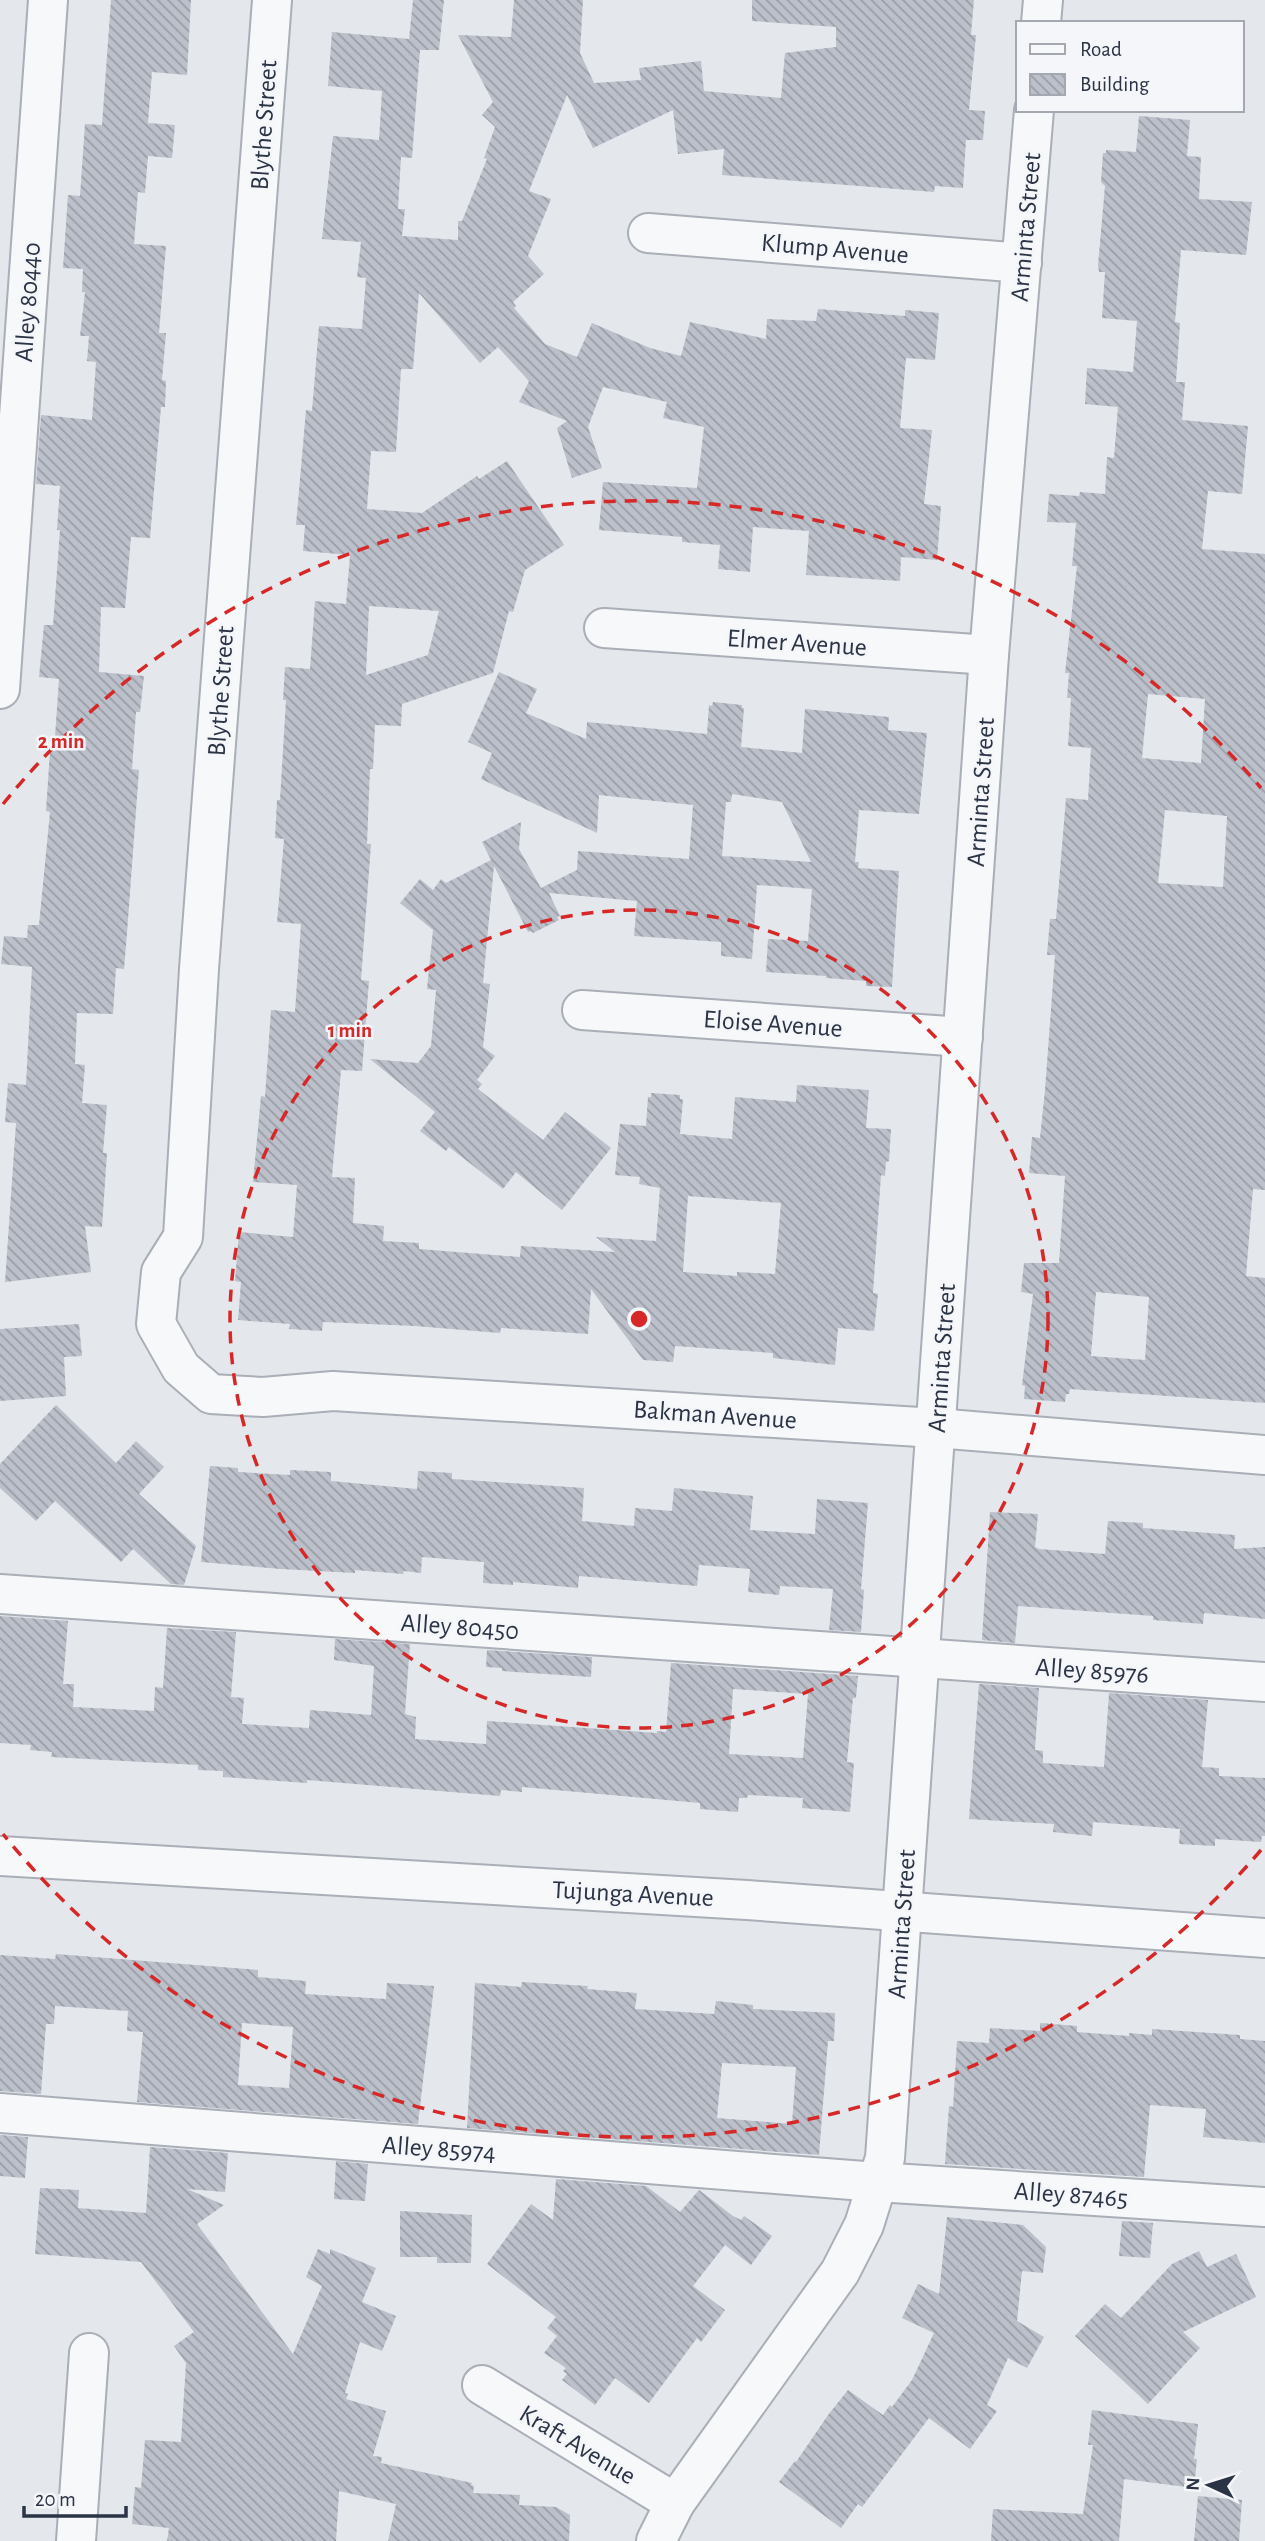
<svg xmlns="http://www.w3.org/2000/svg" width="1265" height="2541" font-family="'Alegreya Sans',sans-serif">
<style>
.building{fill:url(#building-back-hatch);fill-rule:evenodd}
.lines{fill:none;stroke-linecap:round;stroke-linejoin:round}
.minor-casing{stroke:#a9aeb7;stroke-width:42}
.minor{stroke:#f7f8fa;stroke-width:38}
.ring{fill:none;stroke:#d62828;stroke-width:3.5;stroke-dasharray:12 9}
.labels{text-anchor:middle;stroke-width:5;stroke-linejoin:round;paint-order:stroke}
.street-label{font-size:26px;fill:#2b3445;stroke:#f4f6f9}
.centre{fill:#d62828;stroke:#f4f6f9;stroke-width:3.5}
.ring-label{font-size:21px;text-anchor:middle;font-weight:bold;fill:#d62828;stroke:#f4f6f9;stroke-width:5;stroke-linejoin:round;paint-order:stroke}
</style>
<defs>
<pattern id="building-back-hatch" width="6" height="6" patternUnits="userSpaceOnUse" patternTransform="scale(1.75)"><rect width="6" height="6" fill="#bbc0ca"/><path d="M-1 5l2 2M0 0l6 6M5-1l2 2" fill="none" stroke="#989da6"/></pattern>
</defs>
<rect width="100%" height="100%" fill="#e4e7ec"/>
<g class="building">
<polygon points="111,0 191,0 187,75 152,72 148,123 175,125 172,158 148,156 145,193 138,192 134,244 166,246 159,333 166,333 162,380 166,381 165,407 161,407 150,538 131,537 125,608 101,607 99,672 144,676 140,712 136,712 132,769 139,770 127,933 124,969 116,968 113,1014 77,1013 75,1064 85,1065 82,1103 107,1105 103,1153 107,1153 102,1227 85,1226 91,1272 5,1282 16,1123 5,1122 8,1083 26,1085 32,967 1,964 4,936 27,938 28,925 39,925 50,812 46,811 50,751 54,751 59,679 39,677 44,625 53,625 60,530 57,530 60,486 36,484 41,415 92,420 96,362 87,361 89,336 80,336 85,292 82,292 83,269 63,268 68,195 80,196 85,124 102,125"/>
<path d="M413,0H444L439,50H420L412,158L401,157L398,209H405L402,236L458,240V221H462L487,159L484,158L495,127L482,115L493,102L458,35L511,37L514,0H583L580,53L594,83L641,80L639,68L701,61L704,91L781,98L785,53L836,47V27L752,21V0H974L971,35H976L969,110L985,111L983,140H966L963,188L935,186L934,192L722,175L724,149L678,154L673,110L593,148L567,95L529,191L551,199L528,256L544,274L513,302L516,306L514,308L545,344L577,357L592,323L650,348L681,356L690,322L766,339L767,319L816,321L818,309L905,316V310L939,313L935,360L906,358L900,428L932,430L924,504L941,506L937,560L901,557L900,581L806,575L809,531L753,527L750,572L718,569L720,545L682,542V537L599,530L603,482L697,488L704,427L663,418L667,402L603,387L588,427L602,468L572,478L557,428L567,421L519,402L529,381L498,347L480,363L419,293L413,369H401L396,452L371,451L367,509L422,513L477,476L479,479L507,461L564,545L525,570L513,612L509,611L493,673L402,704L401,726L375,725L373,769H370L367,844H371L361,980L369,981L362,1071L341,1070L332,1177L355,1178L353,1223L384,1226L383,1241L419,1243V1249L520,1257L521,1246L615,1252L596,1237L656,1241L660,1188L639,1184L640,1177L615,1175L620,1124L646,1126L648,1097H651V1093L680,1095V1099H683L680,1134L732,1139L735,1097L796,1102L797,1085L869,1090L866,1128L891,1129L889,1161L886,1162L885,1176L881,1175L873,1293L878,1294L874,1331L838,1328L835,1365L773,1358V1353L675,1346L673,1362L643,1360L591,1289L588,1334L501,1328L500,1333L415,1326L323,1322L322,1331L289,1329L290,1324L238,1320L241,1282L235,1281L239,1232L293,1237L297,1185L253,1182L261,1096L265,1097L271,1010L295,1012L301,924L277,922L284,839L275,838L277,800H280L286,700H283L285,667L310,669L315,601L346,604L350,555L303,551L305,525H296L306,410L312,411L319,326L362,329L366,278L357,277L361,242L322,239L333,136L379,140L382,91L328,86L332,32L409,39ZM369,606L439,611L428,655L366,675ZM688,1196L781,1203L775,1274L737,1272V1276L683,1272Z"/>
<path d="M1139,116L1190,120L1187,156L1201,157L1199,199L1252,202L1246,255L1181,250L1175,322L1180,323L1176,382H1185L1182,420L1248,426L1242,494L1208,491L1202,549L1265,554V1190L1253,1189L1246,1276L1265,1278V1403L1070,1389L1069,1394H1066L1065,1402L1024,1399L1025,1386L1022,1385L1033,1294L1021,1292L1024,1263H1059L1065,1176L1029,1173L1032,1137L1040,1138L1045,1090L1055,955H1047L1050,919H1056L1066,798L1088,800L1091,748L1068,746L1071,698H1067L1069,673H1065L1077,566H1072L1076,523L1047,522L1049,494L1079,496L1080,492L1105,494L1107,457L1114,458L1118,407L1085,404L1087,368L1133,372L1137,321L1102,318L1105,272H1099L1098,265L1105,186L1101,182L1103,153H1106V150L1136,152ZM1148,694L1205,699L1201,763L1142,758ZM1165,810L1227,816L1223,887L1158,883ZM1096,1292L1149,1297L1145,1360L1091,1356Z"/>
<path d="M499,672L537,689L526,713L586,739L587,722L707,734L709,705L712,706L713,702L742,705V708H744L741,747L802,753L805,709L889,717L888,730L927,733L919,814L859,810L855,862H859L858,868L899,871L892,987L866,986V981L826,978V976L766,972L768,939L808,941L812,889L757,885L752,959L721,956V942L634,936L637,901L549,893L560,916L557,917L559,920L533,933L531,931L528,932L494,866L483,983L490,984L483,1047L495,1056L477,1080L482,1084L478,1089L543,1140L565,1112L611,1148L562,1210L516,1172L503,1189L449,1147L446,1151L420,1131L435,1112L370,1059L418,1063L431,1046L436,990L427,989L433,930L400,903L420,879L433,890L441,879L446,883L491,860L482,842L521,822L519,849L541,888L577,870L578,851L689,859L693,805L599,795L597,833L481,779L492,753L468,742ZM732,794L782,802L811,862L722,856L726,802H731Z"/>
<polygon points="79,1324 82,1356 64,1357 66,1396 0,1401 0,1329"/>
<polygon points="56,1405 116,1463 136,1441 164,1467 139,1494 196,1546 184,1585 171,1584 133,1549 121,1562 55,1501 36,1521 0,1488 0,1464"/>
<polygon points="210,1466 238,1468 238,1472 290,1475 290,1470 331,1472 331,1481 417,1489 418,1471 452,1473 452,1479 584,1488 582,1521 634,1526 635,1508 672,1511 674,1488 753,1496 750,1530 815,1534 817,1499 868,1503 861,1589 864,1590 861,1632 829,1630 833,1589 780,1586 779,1595 748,1592 750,1569 699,1565 697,1586 579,1576 578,1588 513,1582 513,1585 483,1583 484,1562 422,1557 421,1573 404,1571 403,1574 355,1570 355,1573 281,1569 201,1562"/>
<polygon points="990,1512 1038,1514 1035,1547 1039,1549 1105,1554 1108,1521 1143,1523 1143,1528 1235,1535 1234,1549 1265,1547 1265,1619 1204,1613 1203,1624 1153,1620 1153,1616 1018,1606 1015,1643 982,1640"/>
<path d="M0,1616L68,1621L63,1684H74L73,1707L154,1711L155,1687L163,1688L167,1628L236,1632L231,1697L244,1698L242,1724L309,1728L310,1710L371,1715L374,1666L334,1660L335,1639L410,1644L405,1714L416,1717L415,1739L486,1744L487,1721L657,1733V1731L666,1732L671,1663L858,1676L856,1698H853L847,1762L854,1763L850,1812L802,1808L803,1798L748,1795L747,1798H739L738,1812L700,1809V1803L522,1787V1792L501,1790L500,1796L307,1780V1783L223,1777V1771L198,1770V1765L51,1757L52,1752L30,1750L31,1745L0,1743ZM733,1689L808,1694L803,1758L729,1754Z"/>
<polygon points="487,1650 592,1657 591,1677 502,1671 502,1668 486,1667"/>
<polygon points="979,1684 1039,1688 1035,1750 1043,1751 1043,1763 1104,1767 1109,1693 1208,1700 1202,1767 1219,1768 1219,1776 1265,1778 1265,1836 1262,1836 1261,1842 1215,1839 1215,1846 1179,1844 1180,1829 1093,1822 1092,1836 1053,1832 1054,1824 969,1819"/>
<path d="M56,1954L258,1970V1977L306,1981L305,1994L386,1999L387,1983L434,1986L418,2124L137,2102L143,2032L127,2031L128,2011L55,2006L54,2024H46L41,2094L0,2091V1955L55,1959ZM242,2023L293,2027L289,2088L238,2085Z"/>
<path d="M522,1982L588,1986L587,1989L637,1993L635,2009L714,2014L716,2001L753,2005V2009L835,2013L834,2041H828L819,2155L467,2128L475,1983L521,1987ZM722,2063L796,2067L792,2124L717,2118Z"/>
<polygon points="1040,2023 1077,2026 1077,2032 1129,2036 1129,2033 1152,2035 1152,2029 1240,2035 1240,2039 1265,2041 1265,2143 1203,2137 1206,2109 1150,2105 1144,2177 945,2164 949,2106 953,2107 957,2041 989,2043 990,2028 1040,2031"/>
<polygon points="0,2135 28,2137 25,2178 0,2176"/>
<polygon points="150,2147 228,2153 225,2192 187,2189 224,2205 197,2224 293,2354 322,2286 306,2277 318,2249 330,2254 330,2249 376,2268 362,2302 396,2316 382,2351 360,2342 345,2393 348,2394 346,2399 386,2411 373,2456 382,2457 381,2463 472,2483 471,2485 474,2486 473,2493 520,2495 519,2505 556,2507 570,2515 569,2541 388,2541 396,2504 339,2491 336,2541 167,2541 169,2528 132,2524 135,2487 141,2488 145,2440 181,2442 186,2363 174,2346 194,2332 141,2262 35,2254 40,2188 79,2190 78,2208 146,2213"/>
<polygon points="336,2161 368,2164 365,2201 334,2199"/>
<polygon points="556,2179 646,2186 680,2212 699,2190 733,2216 741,2220 744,2216 772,2236 751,2265 725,2245 693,2286 725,2310 701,2342 697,2338 649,2403 615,2378 595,2405 562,2380 567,2374 563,2371 566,2368 544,2353 557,2336 547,2328 556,2317 487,2264 531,2204 553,2220"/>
<polygon points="400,2211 472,2215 471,2263 437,2263 437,2257 400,2257"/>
<polygon points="947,2217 1023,2225 1046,2247 1043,2273 1022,2271 1017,2321 1044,2337 1027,2368 1008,2358 987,2405 997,2411 970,2449 929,2418 862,2507 858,2504 841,2528 779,2482 795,2461 796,2462 828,2415 848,2390 883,2415 890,2405 892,2407 912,2380 934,2333 902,2318 918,2284 939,2294"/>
<polygon points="1122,2221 1153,2223 1150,2258 1119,2256"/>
<polygon points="1199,2251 1207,2267 1236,2254 1256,2297 1183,2332 1200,2348 1148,2404 1075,2336 1105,2304 1121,2318 1172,2264"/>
<polygon points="1092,2410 1198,2424 1194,2459 1197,2459 1194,2488 1124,2479 1119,2541 991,2541 993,2509 1083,2514 1093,2445 1088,2445"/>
<polygon points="1198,2496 1242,2500 1239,2541 1194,2541"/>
</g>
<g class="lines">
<defs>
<g id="minor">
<polyline points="272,0 199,969 183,1237 161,1272 156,1324 181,1368 211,1394 263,1397 333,1391 936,1428 1265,1455"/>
<polyline points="1041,23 1043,0"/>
<polyline points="648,233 1022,263"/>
<polyline points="604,628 989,655"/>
<polyline points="0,689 48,0"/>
<polyline points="582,1010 963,1037"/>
<polyline points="0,1594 1265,1682"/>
<polyline points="0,1856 747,1900 1265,1938"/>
<polyline points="0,2113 877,2182 1265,2207"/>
<polyline points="482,2385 675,2503"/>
<polyline points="76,2541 89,2353"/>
<polyline points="656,2541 675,2503 840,2272 864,2225 885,2158 989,655 1034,110"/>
</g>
</defs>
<use href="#minor" class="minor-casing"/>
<use href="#minor" class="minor"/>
</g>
<g class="ring">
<circle cx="639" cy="1319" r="409"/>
<path d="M1261 1850A818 818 0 0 1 3 1834M3 804A818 818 0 0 1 1261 788"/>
</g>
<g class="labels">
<g class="street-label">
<text transform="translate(263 125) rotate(-86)" y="9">Blythe Street</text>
<text transform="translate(1025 227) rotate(-85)" y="9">Arminta Street</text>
<text transform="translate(835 248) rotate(5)" y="9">Klump Avenue</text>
<text transform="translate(27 302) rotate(-86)" y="9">Alley 80440</text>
<text transform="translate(797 642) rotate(4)" y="9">Elmer Avenue</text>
<text transform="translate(220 691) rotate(-86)" y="9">Blythe Street</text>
<text transform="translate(980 792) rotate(-86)" y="9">Arminta Street</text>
<text transform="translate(773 1023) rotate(4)" y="9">Eloise Avenue</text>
<text transform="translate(941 1358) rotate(-86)" y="9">Arminta Street</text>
<text transform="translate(715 1414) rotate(4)" y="9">Bakman Avenue</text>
<text transform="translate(460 1626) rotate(4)" y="9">Alley 80450</text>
<text transform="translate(1092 1670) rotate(4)" y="9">Alley 85976</text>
<text transform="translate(633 1893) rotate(3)" y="9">Tujunga Avenue</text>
<text transform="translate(901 1924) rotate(-86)" y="9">Arminta Street</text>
<text transform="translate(439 2148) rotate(4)" y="9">Alley 85974</text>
<text transform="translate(1071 2194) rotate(4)" y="9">Alley 87465</text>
<text transform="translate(578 2444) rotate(31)" y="9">Kraft Avenue</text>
</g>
</g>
<circle cx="639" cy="1319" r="10" class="centre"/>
<g class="ring-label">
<text x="61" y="748">2 min</text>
<text x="350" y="1037">1 min</text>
</g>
<rect x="1016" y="21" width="228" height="91" fill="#f4f6f9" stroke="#a4a8b1" stroke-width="2"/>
<rect x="1030" y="44" width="35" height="10" fill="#f7f8fa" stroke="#a4a8b1" stroke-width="2"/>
<text x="1080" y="56" font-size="21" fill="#2b3445">Road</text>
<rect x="1030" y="74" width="35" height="21" fill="url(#building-back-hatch)" stroke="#a4a8b1" stroke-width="2"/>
<text x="1080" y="91" font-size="21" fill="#2b3445">Building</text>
<g transform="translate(1209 2485) rotate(274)" stroke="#f4f6f9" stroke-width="5" paint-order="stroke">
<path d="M0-5L12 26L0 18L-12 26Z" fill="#2b3445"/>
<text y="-10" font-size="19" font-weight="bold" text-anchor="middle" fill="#2b3445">N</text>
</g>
<path d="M24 2506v10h102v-10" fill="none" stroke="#2b3445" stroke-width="3.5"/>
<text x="35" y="2506" font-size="21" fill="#2b3445" stroke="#f4f6f9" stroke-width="5" paint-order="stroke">20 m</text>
</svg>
